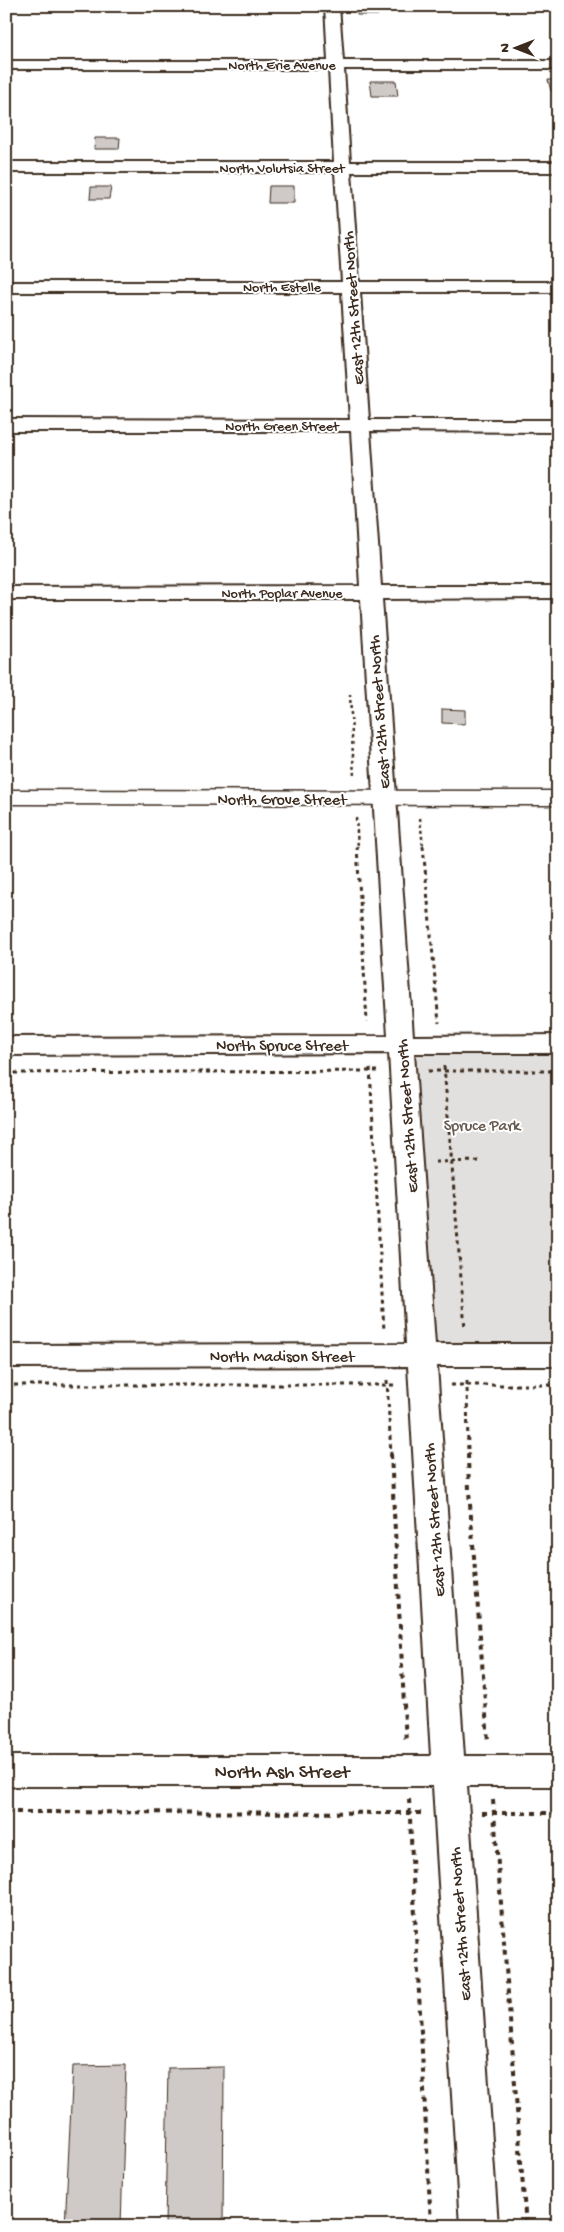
<svg xmlns="http://www.w3.org/2000/svg" width="564" height="2232" font-family="'Gochi Hand',sans-serif">
<style>
.green{fill:#e2e0de;stroke:#8e857e}
.building{fill:#cfcac7;stroke:#3b2a1e}
.lines{fill:none;stroke-linecap:round;stroke-linejoin:round}
.street-casing{stroke:#3b2a1e;stroke-width:4}
.secondary-casing{stroke:#3b2a1e;stroke-width:3}
.path-far2{stroke:#3b2a1e;stroke-width:2.5;stroke-dasharray:3 3;stroke-linecap:butt}
.path-far1{stroke:#3b2a1e;stroke-width:3;stroke-dasharray:4 4;stroke-linecap:butt}
.path{stroke:#3b2a1e;stroke-width:4;stroke-dasharray:5 5;stroke-linecap:butt}
.street{fill:#fff;fill-rule:evenodd}
.secondary{fill:#fff;fill-rule:evenodd}
.labels{text-anchor:middle;stroke-width:4;stroke-linejoin:round;paint-order:stroke}
.far-street-label{font-size:14px;fill:#3b2a1e;stroke:#fff}
.street-label{font-size:16px;fill:#3b2a1e;stroke:#fff}
.park-label{font-size:16px;fill:#65584e;stroke:#fff}
.near-street-label{font-size:19px;fill:#3b2a1e;stroke:#fff}
</style>
<rect width="100%" height="100%" fill="#fff"/>
<filter id="ink" filterUnits="userSpaceOnUse"><feTurbulence type="fractalNoise" baseFrequency=".02" numOctaves="2"/><feDisplacementMap in="SourceGraphic" scale="10" xChannelSelector="R" yChannelSelector="G"/><feConvolveMatrix kernelMatrix="1 2 1 2 8 2 1 2 1" color-interpolation-filters="sRGB"/></filter>
<g filter="url(#ink)">
<polygon class="green" points="401,1044 558,1044 558,1355 422,1355"/>
<g class="building">
<polygon points="356,6 377,6 378,15 357,15"/>
<polygon points="548,80 558,80 558,91 551,91"/>
<polygon points="370,81 396,81 398,96 372,96"/>
<polygon points="95,138 120,138 119,149 94,149"/>
<polygon points="269,186 294,186 294,203 268,203"/>
<polygon points="91,187 111,187 109,199 90,199"/>
<polygon points="442,709 465,710 465,724 442,723"/>
<polygon points="126,2065 121,2226 65,2226 73,2066"/>
<polygon points="224,2067 223,2226 165,2226 168,2068"/>
</g>
<g class="lines">
<defs>
<polygon id="street" points="325,6 339,6 343,61 558,61 558,69 344,69 350,162 558,162 558,172 351,172 359,282 558,282 558,292 360,292 369,420 558,420 558,432 370,431 381,586 558,586 558,598 382,599 413,1036 558,1035 558,1053 414,1053 435,1344 558,1344 558,1366 437,1366 464,1756 558,1756 558,1786 467,1786 498,2226 460,2226 433,1786 6,1786 6,1756 431,1756 408,1366 6,1367 6,1345 406,1344 389,1053 6,1055 6,1037 388,1036 361,599 6,599 6,587 360,586 351,431 6,431 6,419 350,420 342,292 6,292 6,282 342,282 335,172 6,172 6,162 334,162 329,69 6,69 6,61 328,61"/>
<polygon id="secondary" points="6,790 558,791 558,805 6,804"/>
</defs>
<use href="#street" class="street-casing"/>
<use href="#secondary" class="secondary-casing"/>
<g class="path-far2">
<polyline points="350,694 354,777"/>
<polyline points="356,818 358,847"/>
<polyline points="420,818 423,847"/>
</g>
<g class="path-far1">
<polyline points="357,846 367,1022"/>
<polyline points="423,846 439,1023"/>
<polyline points="444,1066 465,1329"/>
<polyline points="370,1068 384,1331"/>
<polyline points="428,1071 558,1071"/>
<polyline points="6,1073 377,1071"/>
<polyline points="435,1162 482,1161"/>
<polyline points="387,1380 391,1455"/>
<polyline points="467,1381 468,1455"/>
<polyline points="6,1385 395,1385"/>
<polyline points="451,1385 558,1385"/>
</g>
<g class="path">
<polyline points="391,1454 406,1743"/>
<polyline points="468,1454 469,1491 488,1741"/>
<polyline points="409,1799 431,2226"/>
<polyline points="493,1800 526,2226"/>
<polyline points="6,1812 421,1813"/>
<polyline points="482,1813 558,1813"/>
</g>
<use href="#street" class="street"/>
<use href="#secondary" class="secondary"/>
</g>
</g>
<g class="labels">
<g class="far-street-label">
<text x="282" y="69">North Erie Avenue</text>
<text x="282" y="172">North Volutsia Street</text>
<text x="282" y="291">North Estelle</text>
<text x="282" y="430">North Green Street</text>
<text x="282" y="597">North Poplar Avenue</text>
</g>
<g class="street-label">
<text transform="translate(352 308) rotate(-94)" y="6">East 12th Street North</text>
<text transform="translate(378 712) rotate(-94)" y="6">East 12th Street North</text>
<text x="282" y="804">North Grove Street</text>
<text x="282" y="1050">North Spruce Street</text>
<text transform="translate(406 1116) rotate(-94)" y="6">East 12th Street North</text>
<text x="282" y="1361">North Madison Street</text>
<text transform="translate(433 1520) rotate(-94)" y="6">East 12th Street North</text>
<text transform="translate(459 1924) rotate(-94)" y="6">East 12th Street North</text>
</g>
<g class="park-label">
<text x="482" y="1130">Spruce Park</text>
</g>
<g class="near-street-label">
<text x="282" y="1777">North Ash Street</text>
</g>
</g>
<rect width="564" height="2232" fill="none" stroke="#fff" stroke-width="25"/>
<rect x="12" y="12" width="539" height="2207" fill="none" stroke="#3b2a1e" stroke-width="2" filter="url(#ink)"/>
<g transform="translate(516 48) rotate(270)" stroke="#ffffff" stroke-width="4" paint-order="stroke">
<path d="M0-4L9 19L0 12L-9 19Z" fill="#3b2a1e"/>
<text y="-8" font-size="14" font-weight="bold" text-anchor="middle" fill="#3b2a1e">N</text>
</g>
</svg>
